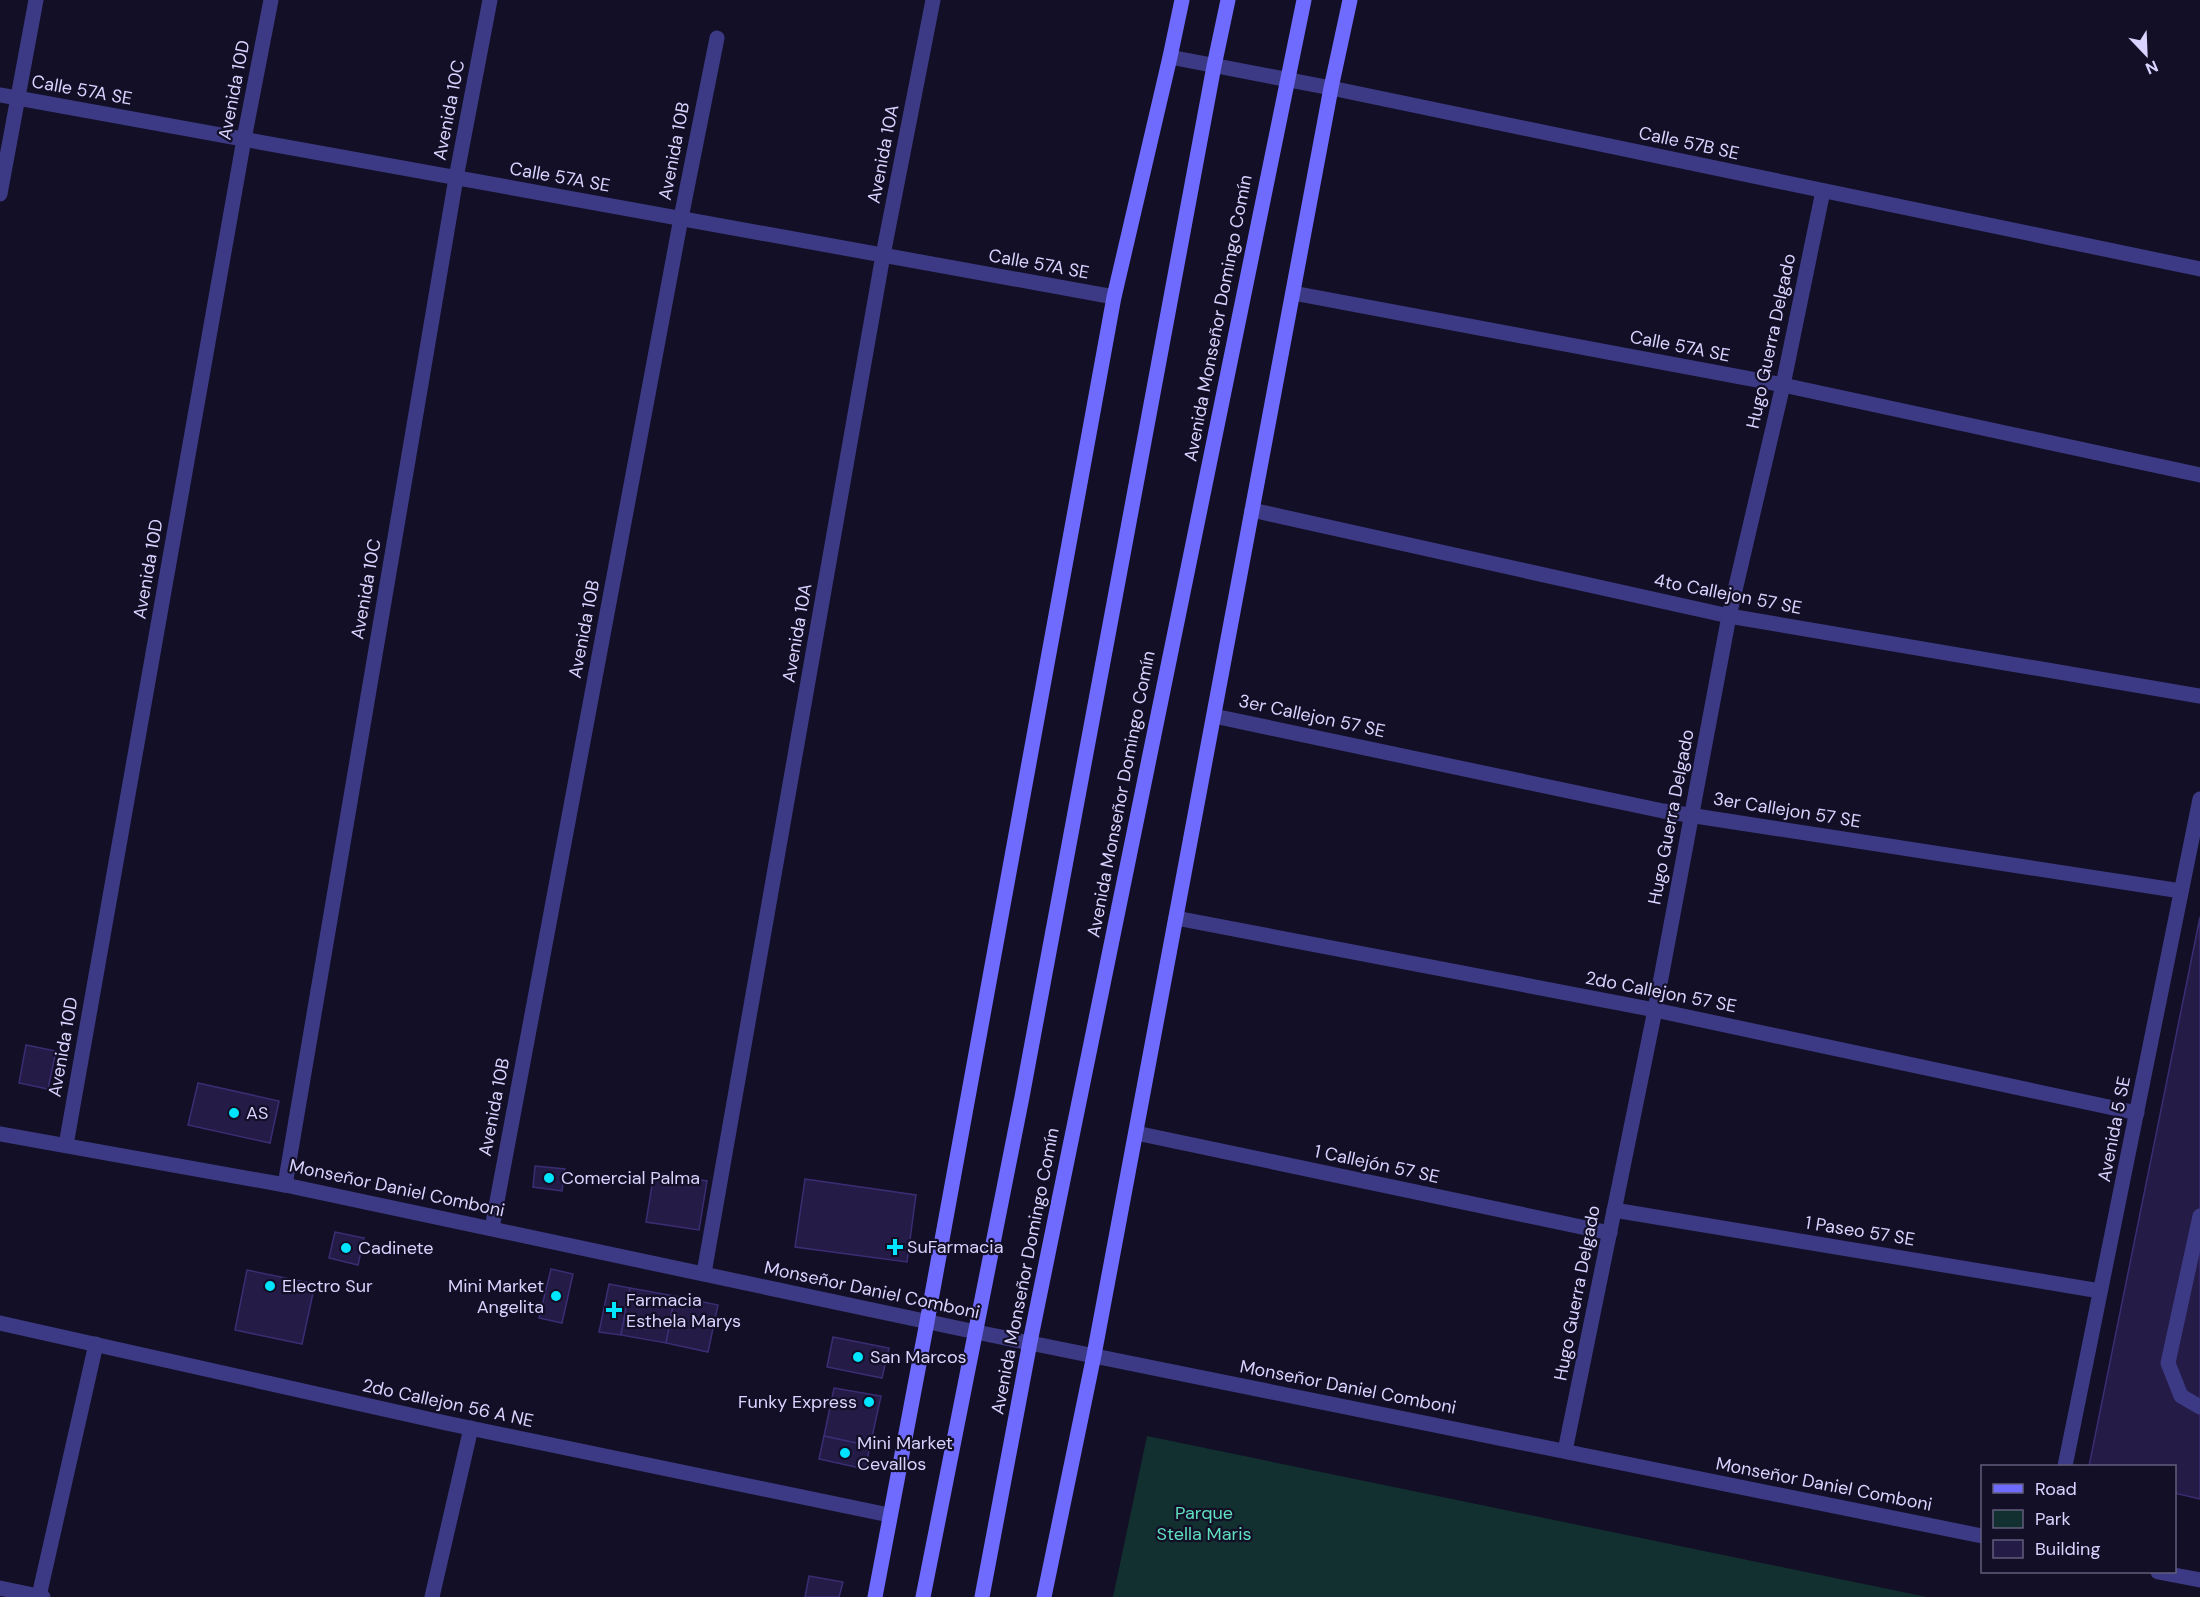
<svg xmlns="http://www.w3.org/2000/svg" width="2200" height="1597" font-family="'DM Sans',sans-serif">
<style>
.green{fill:#12302f}
.building{fill:#241b47;stroke:#3b2d73;stroke-width:1.5}
.lines{fill:none;stroke-linecap:round;stroke-linejoin:round}
.lane{stroke:#3d3a85;stroke-width:15}
.street{stroke:#3d3a85;stroke-width:15}
.secondary{stroke:#6f6bff;stroke-width:15}
.poi-dot{fill:#00e5ff;stroke:#130f26;stroke-width:2}
.labels{text-anchor:middle;stroke-width:4.5;stroke-linejoin:round;paint-order:stroke}
.street-label{font-size:18px;fill:#d9d4ff;stroke:#130f26}
.poi-label{font-size:18px;fill:#d9d4ff;stroke:#130f26;text-anchor:start}
.park-label{font-size:18px;fill:#5fe0c0;stroke:#130f26}
</style>
<rect width="100%" height="100%" fill="#130f26"/>
<polygon class="green" points="1147,1436 1927,1597 1113,1597"/>
<g class="building">
<polygon points="2200,917 2200,1499 2174,1493 2174,1466 2089,1466"/>
<polygon points="26,1045 56,1051 48,1089 19,1083"/>
<polygon points="198,1083 279,1101 270,1143 188,1125"/>
<polygon points="535,1166 565,1169 562,1191 533,1187"/>
<polygon points="654,1173 707,1181 699,1230 646,1222"/>
<polygon points="805,1179 916,1195 907,1262 795,1247"/>
<polygon points="335,1232 364,1238 358,1265 329,1258"/>
<polygon points="551,1269 573,1274 562,1323 539,1318"/>
<polygon points="247,1270 315,1284 302,1344 235,1330"/>
<polygon points="609,1284 630,1288 621,1335 599,1332"/>
<polygon points="630,1288 675,1296 666,1343 621,1335"/>
<polygon points="675,1296 718,1305 708,1352 666,1343"/>
<polygon points="833,1337 889,1348 882,1378 827,1367"/>
<polygon points="834,1388 881,1396 870,1446 824,1436"/>
<polygon points="824,1436 870,1446 865,1469 819,1459"/>
<polygon points="809,1576 843,1582 839,1597 805,1597"/>
</g>
<g class="lines">
<polyline class="lane" points="2200,1216 2168,1363 2181,1396 2200,1407"/>
<g class="street">
<polyline points="1170,57 1331,88 2200,269"/>
<polyline points="0,95 1114,297"/>
<polyline points="0,194 36,0"/>
<polyline points="1293,293 1783,385 2200,475"/>
<polyline points="1252,510 1729,616 2200,696"/>
<polyline points="1214,716 1663,811 2181,891"/>
<polyline points="1176,918 1655,1010 2137,1113"/>
<polyline points="1136,1133 1610,1233"/>
<polyline points="0,1134 285,1185 976,1332 1982,1536"/>
<polyline points="66,1145 244,139 271,0"/>
<polyline points="285,1185 456,178 490,0"/>
<polyline points="1614,1210 2100,1291"/>
<polyline points="492,1228 681,218 717,38"/>
<polyline points="704,1273 883,255 933,0"/>
<polyline points="0,1323 446,1423 889,1515"/>
<polyline points="1565,1451 1655,1010 1729,616 1783,385 1823,191"/>
<polyline points="2065,1466 2200,799"/>
<polyline points="2158,1572 2200,1580"/>
<polyline points="0,1588 43,1597"/>
<polyline points="39,1596 96,1344"/>
<polyline points="432,1597 471,1428"/>
</g>
<g class="secondary">
<polyline points="875,1597 927,1322 1114,297 1170,57 1182,0"/>
<polyline points="923,1597 1022,1097 1214,66 1228,0"/>
<polyline points="982,1597 1030,1342 1304,0"/>
<polyline points="1044,1597 1094,1355 1331,88 1350,0"/>
</g>
</g>
<g class="poi-dot">
<circle cx="234" cy="1113" r="6"/>
<circle cx="549" cy="1178" r="6"/>
<path d="M892 1238h6v6h6v6h-6v6h-6v-6h-6v-6h6z"/>
<circle cx="346" cy="1248" r="6"/>
<circle cx="270" cy="1286" r="6"/>
<circle cx="556" cy="1296" r="6"/>
<path d="M611 1301h6v6h6v6h-6v6h-6v-6h-6v-6h6z"/>
<circle cx="858" cy="1357" r="6"/>
<circle cx="869" cy="1402" r="6"/>
<circle cx="845" cy="1453" r="6"/>
</g>
<g class="labels">
<g class="street-label">
<text transform="translate(82 90) rotate(10)" y="6">Calle 57A SE</text>
<text transform="translate(234 90) rotate(-79)" y="6">Avenida 10D</text>
<text transform="translate(449 110) rotate(-79)" y="6">Avenida 10C</text>
<text transform="translate(1689 143) rotate(12)" y="6">Calle 57B SE</text>
<text transform="translate(674 151) rotate(-79)" y="6">Avenida 10B</text>
<text transform="translate(883 154) rotate(-79)" y="6">Avenida 10A</text>
<text transform="translate(560 177) rotate(10)" y="6">Calle 57A SE</text>
<text transform="translate(1039 264) rotate(10)" y="6">Calle 57A SE</text>
<text transform="translate(1218 318) rotate(-79)" y="6">Avenida Monseñor Domingo Comín</text>
<text transform="translate(1771 341) rotate(-78)" y="6">Hugo Guerra Delgado</text>
<text transform="translate(1680 346) rotate(11)" y="6">Calle 57A SE</text>
<text transform="translate(148 569) rotate(-80)" y="6">Avenida 10D</text>
<text transform="translate(366 589) rotate(-80)" y="6">Avenida 10C</text>
<text transform="translate(1728 594) rotate(11)" y="6">4to Callejon 57 SE</text>
<text transform="translate(584 629) rotate(-79)" y="6">Avenida 10B</text>
<text transform="translate(797 633) rotate(-80)" y="6">Avenida 10A</text>
<text transform="translate(1312 716) rotate(12)" y="6">3er Callejon 57 SE</text>
<text transform="translate(1121 794) rotate(-79)" y="6">Avenida Monseñor Domingo Comín</text>
<text transform="translate(1787 810) rotate(9)" y="6">3er Callejon 57 SE</text>
<text transform="translate(1671 817) rotate(-79)" y="6">Hugo Guerra Delgado</text>
<text transform="translate(1661 992) rotate(11)" y="6">2do Callejon 57 SE</text>
<text transform="translate(63 1047) rotate(-80)" y="6">Avenida 10D</text>
<text transform="translate(494 1107) rotate(-79)" y="6">Avenida 10B</text>
<text transform="translate(2114 1129) rotate(-79)" y="6">Avenida 5 SE</text>
<text transform="translate(1377 1164) rotate(12)" y="6">1 Callejón 57 SE</text>
<text transform="translate(397 1188) rotate(12)" y="6">Monseñor Daniel Comboni</text>
<text transform="translate(1860 1231) rotate(9)" y="6">1 Paseo 57 SE</text>
<text transform="translate(1025 1271) rotate(-79)" y="6">Avenida Monseñor Domingo Comín</text>
<text transform="translate(872 1290) rotate(12)" y="6">Monseñor Daniel Comboni</text>
<text transform="translate(1577 1293) rotate(-79)" y="6">Hugo Guerra Delgado</text>
<text transform="translate(1348 1387) rotate(11)" y="6">Monseñor Daniel Comboni</text>
<text transform="translate(448 1403) rotate(12)" y="6">2do Callejon 56 A NE</text>
<text transform="translate(1824 1484) rotate(11)" y="6">Monseñor Daniel Comboni</text>
</g>
<g class="poi-label">
<text x="246" y="1119">AS</text>
<text x="561" y="1184">Comercial Palma</text>
<text x="907" y="1253">SuFarmacia</text>
<text x="358" y="1254">Cadinete</text>
<text x="282" y="1292">Electro Sur</text>
<text x="544" y="1292" text-anchor="end">Mini Market<tspan x="544" dy="21">Angelita</tspan></text>
<text x="626" y="1306">Farmacia<tspan x="626" dy="21">Esthela Marys</tspan></text>
<text x="870" y="1363">San Marcos</text>
<text x="857" y="1408" text-anchor="end">Funky Express</text>
<text x="857" y="1449">Mini Market<tspan x="857" dy="21">Cevallos</tspan></text>
</g>
<g class="park-label">
<text x="1204" y="1519">Parque<tspan x="1204" dy="21">Stella Maris</tspan></text>
</g>
</g>
<rect x="1981" y="1465" width="195" height="108" fill="#130f26" stroke="#625e7d" stroke-width="1.5"/>
<rect x="1993" y="1484" width="30" height="9" fill="#6f6bff" stroke="#625e7d" stroke-width="1.5"/>
<text x="2035" y="1495" font-size="18" fill="#d9d4ff">Road</text>
<rect x="1993" y="1510" width="30" height="18" fill="#12302f" stroke="#625e7d" stroke-width="1.5"/>
<text x="2035" y="1525" font-size="18" fill="#d9d4ff">Park</text>
<rect x="1993" y="1540" width="30" height="18" fill="#241b47" stroke="#625e7d" stroke-width="1.5"/>
<text x="2035" y="1555" font-size="18" fill="#d9d4ff">Building</text>
<g transform="translate(2146 54) rotate(157)" stroke="#130f26" stroke-width="4.5" paint-order="stroke">
<path d="M0-4.5L10 22L0 15L-10 22Z" fill="#d9d4ff"/>
<text y="-9" font-size="16" font-weight="bold" text-anchor="middle" fill="#d9d4ff">N</text>
</g>
</svg>
